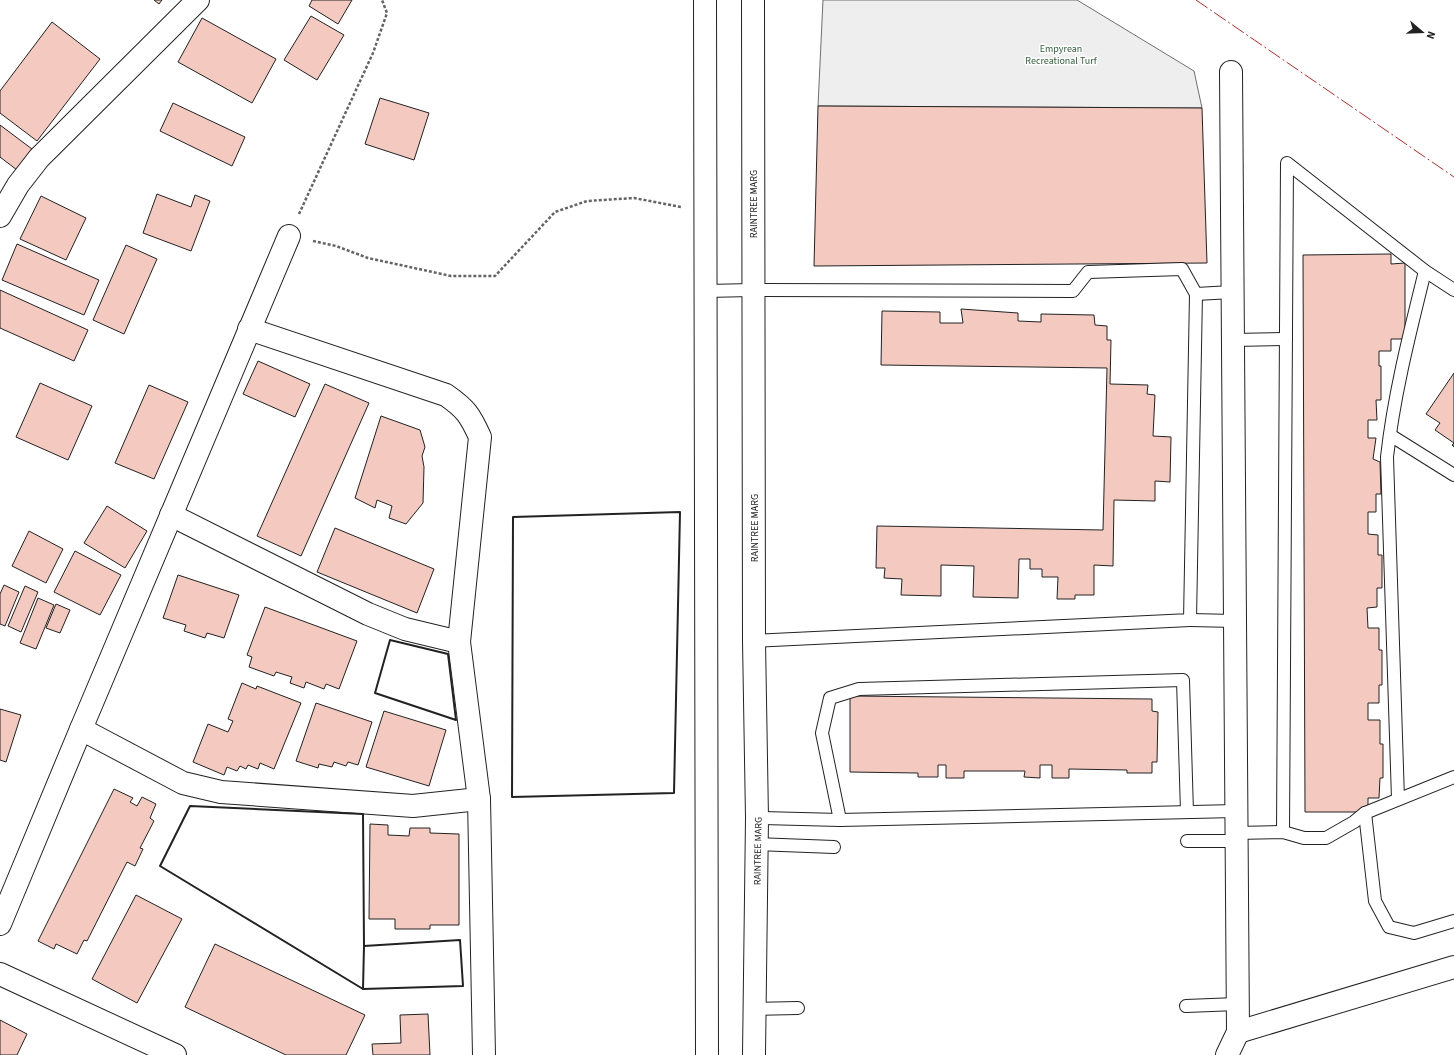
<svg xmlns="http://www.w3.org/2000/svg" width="1454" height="1055" font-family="'Source Sans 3',sans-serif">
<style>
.green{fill:#eee;stroke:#6f6f6f}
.building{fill:#f3c9c0;stroke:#222}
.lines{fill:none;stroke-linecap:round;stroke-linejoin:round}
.lane-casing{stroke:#222;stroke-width:14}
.street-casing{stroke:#222;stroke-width:24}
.secondary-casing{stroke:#222;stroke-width:24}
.path{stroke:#646464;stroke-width:2.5;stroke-dasharray:3 2;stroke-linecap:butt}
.lane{stroke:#fff;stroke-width:12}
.street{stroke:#fff;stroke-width:22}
.secondary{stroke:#fff;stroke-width:22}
.wall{stroke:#222;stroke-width:2}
.power{stroke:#c62828;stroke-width:1;stroke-dasharray:14 3 2 3;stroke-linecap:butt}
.labels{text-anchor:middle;stroke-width:3;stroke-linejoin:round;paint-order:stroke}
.park-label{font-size:10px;fill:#2f5e38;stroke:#fff}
.street-label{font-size:10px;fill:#222;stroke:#fff}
</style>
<rect width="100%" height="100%" fill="#fff"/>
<polygon class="green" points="823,0 1077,0 1194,71 1202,108 818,106"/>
<g class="building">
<polygon points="154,0 162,0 159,4"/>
<polygon points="312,0 352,0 338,24 309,6"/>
<polygon points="311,16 344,35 317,80 284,60"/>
<polygon points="202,18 276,59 252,103 178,62"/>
<polygon points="52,22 100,59 37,141 0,113 0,91"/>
<polygon points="380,98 429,113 414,160 365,144"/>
<polygon points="173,103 245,137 232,166 160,131"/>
<polygon points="818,106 1202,108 1207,263 814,266"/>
<polygon points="0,125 32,149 17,170 0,157"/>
<polygon points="157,194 191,207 195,195 210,201 191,251 143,233"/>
<polygon points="41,196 86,218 66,260 20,239"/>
<polygon points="17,244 99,280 84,315 2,280"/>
<polygon points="126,245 157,259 124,334 93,320"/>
<polygon points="1391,254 1391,264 1405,263 1405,339 1391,339 1391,351 1379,351 1379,366 1381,366 1381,400 1376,400 1377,420 1368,420 1368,438 1376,438 1373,459 1380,462 1381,494 1376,494 1376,512 1368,512 1368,534 1378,535 1378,555 1382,555 1382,588 1377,588 1377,607 1367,608 1368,628 1379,628 1379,650 1382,650 1382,685 1379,685 1379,703 1368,703 1368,720 1380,720 1380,744 1383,744 1383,778 1380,778 1379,798 1368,798 1368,812 1305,812 1303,255"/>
<polygon points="0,290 88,330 74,361 0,328"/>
<polygon points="961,309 1018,313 1018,321 1041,322 1041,314 1094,315 1095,325 1107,326 1107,340 1111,340 1110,384 1148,385 1147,394 1155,395 1153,436 1171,437 1170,482 1155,481 1155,501 1114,500 1113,566 1094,565 1094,595 1075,595 1075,599 1057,599 1058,577 1042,577 1042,569 1030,569 1030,559 1019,559 1018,598 973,597 974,566 941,565 941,596 901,595 902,579 884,578 885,568 876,568 877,526 1103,530 1107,368 881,365 882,311 940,312 940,323 963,323"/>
<polygon points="258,361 310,384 295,417 243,394"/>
<polygon points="1454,373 1454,447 1452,445 1454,443 1435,430 1440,423 1426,414"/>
<polygon points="40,383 92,406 68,460 16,437"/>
<polygon points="325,384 369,403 301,556 257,536"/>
<polygon points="149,385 188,402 154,479 115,463"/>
<polygon points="381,416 420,430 425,447 422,456 424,467 423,503 406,524 389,518 392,506 377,500 375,508 355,498"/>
<polygon points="107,506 147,531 125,568 84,543"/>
<polygon points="335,528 434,569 417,613 317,572"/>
<polygon points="29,531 63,549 46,583 12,566"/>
<polygon points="75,551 121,575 100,615 54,592"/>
<polygon points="178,575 239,595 224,638 207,633 205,638 184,631 186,625 163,618"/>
<polygon points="4,585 19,592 5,626 0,624 0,594"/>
<polygon points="25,586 38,592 21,632 8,626"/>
<polygon points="38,598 54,605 36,649 20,643"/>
<polygon points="56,604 70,610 60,633 46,628"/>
<polygon points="265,607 357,641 339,689 326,684 324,689 306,682 304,688 290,683 292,677 276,672 274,676 249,667 252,657 247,655"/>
<polygon points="242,683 256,689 257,686 301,703 274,769 260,763 258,769 248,765 246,769 240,766 237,771 227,767 224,775 193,762 208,724 228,732 233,721 228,719"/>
<polygon points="850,696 1152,699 1152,711 1158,712 1157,762 1152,762 1152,773 1127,773 1127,770 1069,769 1069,778 1052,778 1052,765 1040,765 1040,778 1024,777 1025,771 964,771 964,778 946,778 946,765 938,765 938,777 918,777 918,773 850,772"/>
<polygon points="316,703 372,722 358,765 348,762 346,766 334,762 332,767 319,764 318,768 296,761"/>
<polygon points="0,709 21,715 6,762 0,760"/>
<polygon points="384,711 446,730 429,786 366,767"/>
<polygon points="114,789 133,798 130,802 137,806 142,797 156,804 150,818 154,821 140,848 143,849 135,866 127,862 87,941 84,940 77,954 56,944 54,949 38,941"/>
<polygon points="370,824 388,825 388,835 409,836 410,828 430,828 430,833 459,834 459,925 430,925 430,929 395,929 395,919 369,919"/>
<polygon points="136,895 182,919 137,1003 92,979"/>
<polygon points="215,944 365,1015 346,1055 286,1055 185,1007"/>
<polygon points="428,1014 430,1055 373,1055 372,1044 401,1043 400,1015"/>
<polygon points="0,1020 27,1034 17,1055 0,1055"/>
</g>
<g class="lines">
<defs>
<g id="lane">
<polyline points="705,291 753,290 1073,291 1088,272 1182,269 1196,294 1190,620 754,641"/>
<polyline points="1196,294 1232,292"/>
<polyline points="1233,340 1286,339"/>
<polyline points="1390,435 1454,475"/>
<polyline points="1190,620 1235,621"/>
<path d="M1398,799L1387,457C1394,394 1410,332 1425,271"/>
<polyline points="1365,813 1375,901 1389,927 1414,933 1454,921"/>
<polyline points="757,818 840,820 1236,811"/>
<polyline points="840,820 822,733 830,698 859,689 1183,680 1187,812"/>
<polyline points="1283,832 1287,163 1425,271 1454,290"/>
<polyline points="1236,833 1283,832 1304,838 1326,838 1354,822 1365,813 1454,777"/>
<polyline points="1187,841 1236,841"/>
<polyline points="757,844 834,847"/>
<polyline points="1186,1006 1237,1004"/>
<polyline points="755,1009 798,1008"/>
</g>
<g id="street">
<polyline points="0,216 18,185 39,158 198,0"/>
<path d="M249,329L446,395C466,409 470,415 480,437L459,642L479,799L484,1055"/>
<polyline points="171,515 368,614 405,629 459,642"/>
<polyline points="81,729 183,783 221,792 413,806 479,799"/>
<polyline points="0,924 81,729 289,236"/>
<polyline points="0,974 175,1055"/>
<polyline points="1238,1032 1454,967"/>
<polyline points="1227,1055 1238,1032 1231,72"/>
</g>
<g id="secondary">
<polyline points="705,0 707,1055"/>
<polyline points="753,0 754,641 757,818 754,1055"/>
</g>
</defs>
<use href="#lane" class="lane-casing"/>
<use href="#street" class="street-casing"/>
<use href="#secondary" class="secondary-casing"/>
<g class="path">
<polyline points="299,214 373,53 387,13 382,0"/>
<polyline points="313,241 336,246 368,258 451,276 495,276 555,212 587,201 634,198 681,207"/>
</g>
<use href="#lane" class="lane"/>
<use href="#street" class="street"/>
<use href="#secondary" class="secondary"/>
<g class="wall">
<polygon points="680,512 674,793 512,797 513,517"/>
<polygon points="390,640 448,654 456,720 375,693"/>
<polygon points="190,806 363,814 364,946 460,940 463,986 363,989 160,866"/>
<polyline points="363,989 364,946"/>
</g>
<polyline class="power" points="1196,0 1454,177"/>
</g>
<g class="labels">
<g class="park-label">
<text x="1061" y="52">Empyrean<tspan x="1061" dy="12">Recreational Turf</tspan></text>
</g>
<g class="street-label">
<text transform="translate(753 204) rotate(-90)" y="4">RAINTREE MARG</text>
<text transform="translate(754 528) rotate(-90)" y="4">RAINTREE MARG</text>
<text transform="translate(757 851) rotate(-89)" y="4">RAINTREE MARG</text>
</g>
</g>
<g transform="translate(1422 32) rotate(109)" stroke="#ffffff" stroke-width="3" paint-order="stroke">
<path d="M0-3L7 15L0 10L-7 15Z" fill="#222222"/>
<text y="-6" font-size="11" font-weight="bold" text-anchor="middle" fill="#222222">N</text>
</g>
</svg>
